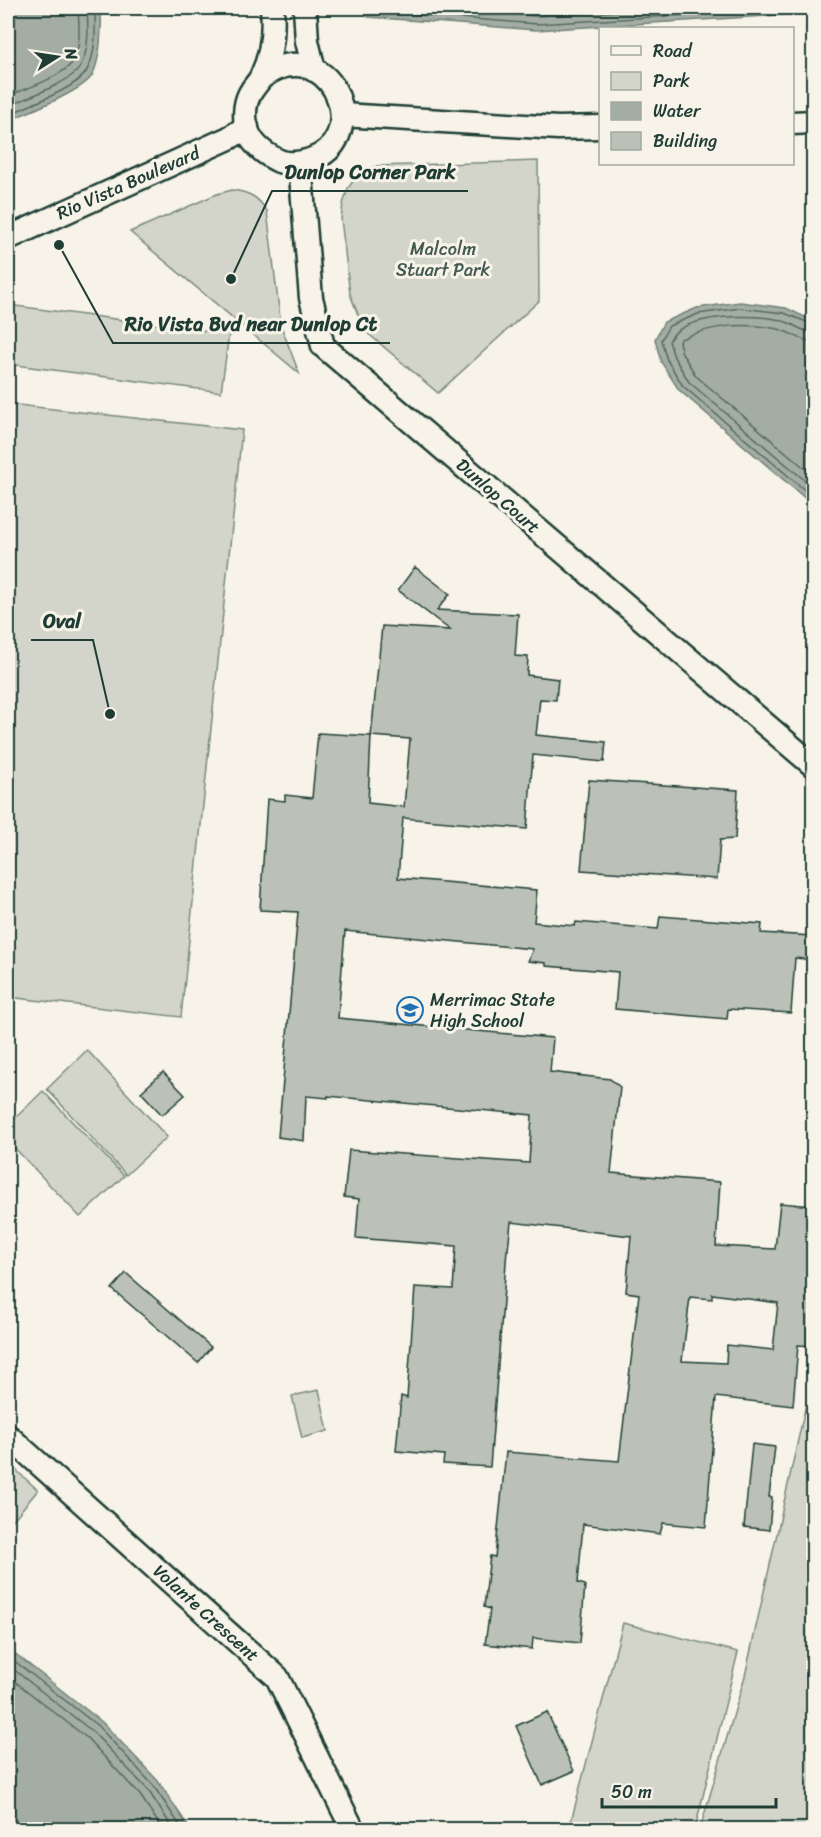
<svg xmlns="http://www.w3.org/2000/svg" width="821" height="1837" font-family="Sriracha,sans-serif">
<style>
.green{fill:#d3d5ca;stroke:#79897f;stroke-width:1.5}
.water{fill:#a4ada3;stroke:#6f8077;stroke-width:1.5}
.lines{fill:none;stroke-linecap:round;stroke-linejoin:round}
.shore{stroke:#546a60;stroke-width:1.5}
.building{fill:#bbc1b6;stroke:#1f3d34;stroke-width:1.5;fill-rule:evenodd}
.minor-casing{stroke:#1f3d34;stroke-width:27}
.minor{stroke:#f7f3e8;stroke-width:22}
.labels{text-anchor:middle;stroke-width:6;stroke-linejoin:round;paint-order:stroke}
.street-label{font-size:18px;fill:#1f3d34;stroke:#f7f3e8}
.park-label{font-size:18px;fill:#435b52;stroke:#f7f3e8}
.poi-label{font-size:18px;fill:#1f3d34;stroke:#f7f3e8;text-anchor:start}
.leader{fill:none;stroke:#1f3d34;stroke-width:2}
.callout-dot{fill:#1f3d34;stroke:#f7f3e8;stroke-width:2}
.callout-label{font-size:20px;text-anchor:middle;font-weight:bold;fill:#1f3d34;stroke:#f7f3e8;stroke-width:6;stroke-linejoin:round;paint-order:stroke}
</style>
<rect width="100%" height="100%" fill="#f7f3e8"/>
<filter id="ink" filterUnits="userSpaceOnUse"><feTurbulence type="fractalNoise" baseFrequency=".0167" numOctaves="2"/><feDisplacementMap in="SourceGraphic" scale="12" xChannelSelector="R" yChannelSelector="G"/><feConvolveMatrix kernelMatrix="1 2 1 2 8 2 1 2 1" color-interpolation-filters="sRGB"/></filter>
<g filter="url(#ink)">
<g class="green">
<polygon points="538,161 539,301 438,393 364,330 350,294 341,219 343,204 348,188 360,172 377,166"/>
<path d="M232,190C249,192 258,197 267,211L281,326L299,373L130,232L217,194Z"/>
<polygon points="8,305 229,334 221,392 8,364"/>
<polygon points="8,404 242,430 181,1017 8,997"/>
<polygon points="87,1050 167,1137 126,1175 47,1089"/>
<polygon points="43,1091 124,1176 80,1217 8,1141 8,1125"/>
<polygon points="813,1373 813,1829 700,1829 745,1676"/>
<polygon points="319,1390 328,1431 302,1438 292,1396"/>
<polygon points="8,1463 38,1490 8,1526"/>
<polygon points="623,1623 738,1652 695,1829 569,1829"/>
</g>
<g class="water">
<path d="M8,8H101C102,25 101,62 91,77C79,93 27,112 8,121Z"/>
<polygon points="360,8 813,8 814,13 536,30 368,17"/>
<polygon points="740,302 786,308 813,321 813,505 679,390 661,362 655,339 664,322 697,308"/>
<polygon points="8,1648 102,1722 158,1781 190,1829 8,1829"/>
</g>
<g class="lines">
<g class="shore">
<polyline points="368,8 372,11 537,24 800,8"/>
<polyline points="421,8 537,16 672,8"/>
<path d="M8,96C25,89 59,78 71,64C82,50 79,24 78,8"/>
<path d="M8,106C24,99 72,82 80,67C90,49 88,27 87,8"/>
<path d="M8,115C26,106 76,89 86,72C97,54 95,28 95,8"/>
<polyline points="814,325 784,313 740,308 698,314 669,326 661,340 667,360 683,386 814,498"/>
<path d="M814,333C802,332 794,324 783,321C757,313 682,313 669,341L674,357L689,382L814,488"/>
<path d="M814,342C800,341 791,332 778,329C743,322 713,325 681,339L679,342L682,353L696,376L814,476"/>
<polyline points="8,1656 98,1726 153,1785 183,1830"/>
<polyline points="8,1665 93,1732 148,1790 174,1830"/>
<polyline points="8,1676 87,1738 140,1795 163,1830"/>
</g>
</g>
<g class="building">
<path d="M415,567L450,594L437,610L518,614L515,656L528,657L527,675L558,679L556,700L540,699L536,735L606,742L604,762L533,755L527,829L403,818L398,878L537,890L534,922L575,926L576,922L658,929L660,916L762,924L761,933L813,936V960L795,958L791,1013L728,1009L727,1019L615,1009L618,972L546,966V963L528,961L533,949L345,931L338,1018L553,1038L550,1072L610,1079L620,1087L611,1173L720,1182L716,1246L775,1249L780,1203L813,1206V1346L798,1345L793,1406L716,1397L706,1527L663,1523L660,1534L583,1524L578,1583L585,1585L580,1643L533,1638L532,1649L485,1644L490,1609L484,1607L490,1556L495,1557L506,1452L619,1461L639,1294L626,1292L631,1236L511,1222L508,1250H507L490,1467L443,1464L444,1455L396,1451L401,1396L407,1398L415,1287L453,1289L456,1246L356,1238L359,1199L344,1197L349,1150L529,1163L532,1115L328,1096V1098L306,1096L304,1141L278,1137L298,912L260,910L267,799L285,801V795L312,798L318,733L371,736L382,626L450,630L398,590ZM371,736L410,739L404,807L368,803ZM712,1294L778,1303L773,1350L727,1345L726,1363L682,1361L690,1297L712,1299Z"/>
<polygon points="589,780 738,790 735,839 720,840 717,879 581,870"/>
<polygon points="163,1072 185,1095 162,1115 141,1092"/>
<polygon points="126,1273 211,1347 198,1363 112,1289"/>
<polygon points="752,1444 775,1447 769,1497 772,1497 769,1530 744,1527"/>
<polygon points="547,1712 574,1771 542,1785 516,1726"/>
</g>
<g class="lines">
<defs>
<g id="minor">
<polyline points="305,8 307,41 314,70"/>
<path d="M262,77C267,74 272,70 278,68C338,47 369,141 310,160C300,163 289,165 279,161C264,154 249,142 246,125C244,114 245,100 252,90C255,85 260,81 262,75C272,54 274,30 272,8"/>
<polyline points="342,115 558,128 600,127"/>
<polyline points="792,123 814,122"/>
<polyline points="300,163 311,298 323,346 814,766"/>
<polyline points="8,238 229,138 247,127"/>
<polyline points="8,1436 277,1677 353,1830"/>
</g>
</defs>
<use href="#minor" class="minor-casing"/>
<use href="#minor" class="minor"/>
</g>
</g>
<defs>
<symbol id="school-ring" viewBox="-11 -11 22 22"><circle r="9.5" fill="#f7f3e8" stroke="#1f6fb2" stroke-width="1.5"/><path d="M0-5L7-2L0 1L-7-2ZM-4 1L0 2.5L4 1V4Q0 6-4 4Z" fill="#1f6fb2"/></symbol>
</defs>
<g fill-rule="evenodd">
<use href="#school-ring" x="395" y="995" width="30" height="30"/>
</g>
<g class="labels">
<g class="street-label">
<text transform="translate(128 183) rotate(-24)" y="6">Rio Vista Boulevard</text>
<text transform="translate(498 496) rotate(41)" y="6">Dunlop Court</text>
<text transform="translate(206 1613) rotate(42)" y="6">Volante Crescent</text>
</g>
<g class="park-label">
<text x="443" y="255">Malcolm<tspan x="443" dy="21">Stuart Park</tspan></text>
</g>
<g class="poi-label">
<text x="430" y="1006">Merrimac State<tspan x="430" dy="21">High School</tspan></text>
</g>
</g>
<path class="leader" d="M231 279L272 191H468M59 245L113 343H390M110 714L93 640H31"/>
<g class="callout-dot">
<circle cx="231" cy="279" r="6"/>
<circle cx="59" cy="245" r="6"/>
<circle cx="110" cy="714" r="6"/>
</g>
<g class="callout-label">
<text x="370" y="179">Dunlop Corner Park</text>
<text x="251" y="331">Rio Vista Bvd near Dunlop Ct</text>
<text x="62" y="628">Oval</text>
</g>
<rect width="821" height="1837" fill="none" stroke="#f7f3e8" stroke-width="30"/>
<rect x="15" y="15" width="791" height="1807" fill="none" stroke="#1f3d34" stroke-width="2" filter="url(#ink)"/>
<rect x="599" y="27" width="195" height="138" fill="#f7f3e8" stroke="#a1aaa0" stroke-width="1.5"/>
<rect x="611" y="46" width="30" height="9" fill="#f7f3e8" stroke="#a1aaa0" stroke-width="1.5"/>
<text x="653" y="57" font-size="18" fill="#1f3d34">Road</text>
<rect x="611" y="72" width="30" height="18" fill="#d3d5ca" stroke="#a1aaa0" stroke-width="1.5"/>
<text x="653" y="87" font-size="18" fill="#1f3d34">Park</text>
<rect x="611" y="102" width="30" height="18" fill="#a4ada3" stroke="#a1aaa0" stroke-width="1.5"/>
<text x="653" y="117" font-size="18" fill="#1f3d34">Water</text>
<rect x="611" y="132" width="30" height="18" fill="#bbc1b6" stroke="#a1aaa0" stroke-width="1.5"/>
<text x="653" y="147" font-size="18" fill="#1f3d34">Building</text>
<g transform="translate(57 57) rotate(78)" stroke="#f7f3e8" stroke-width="4.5" paint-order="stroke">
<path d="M0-4.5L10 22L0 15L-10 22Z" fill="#1f3d34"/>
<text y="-9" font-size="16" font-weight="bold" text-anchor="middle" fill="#1f3d34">N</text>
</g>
<path d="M602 1798v9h174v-9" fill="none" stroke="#1f3d34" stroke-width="3"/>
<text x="611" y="1798" font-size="18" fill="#1f3d34" stroke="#f7f3e8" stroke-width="4.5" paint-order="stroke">50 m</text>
</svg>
